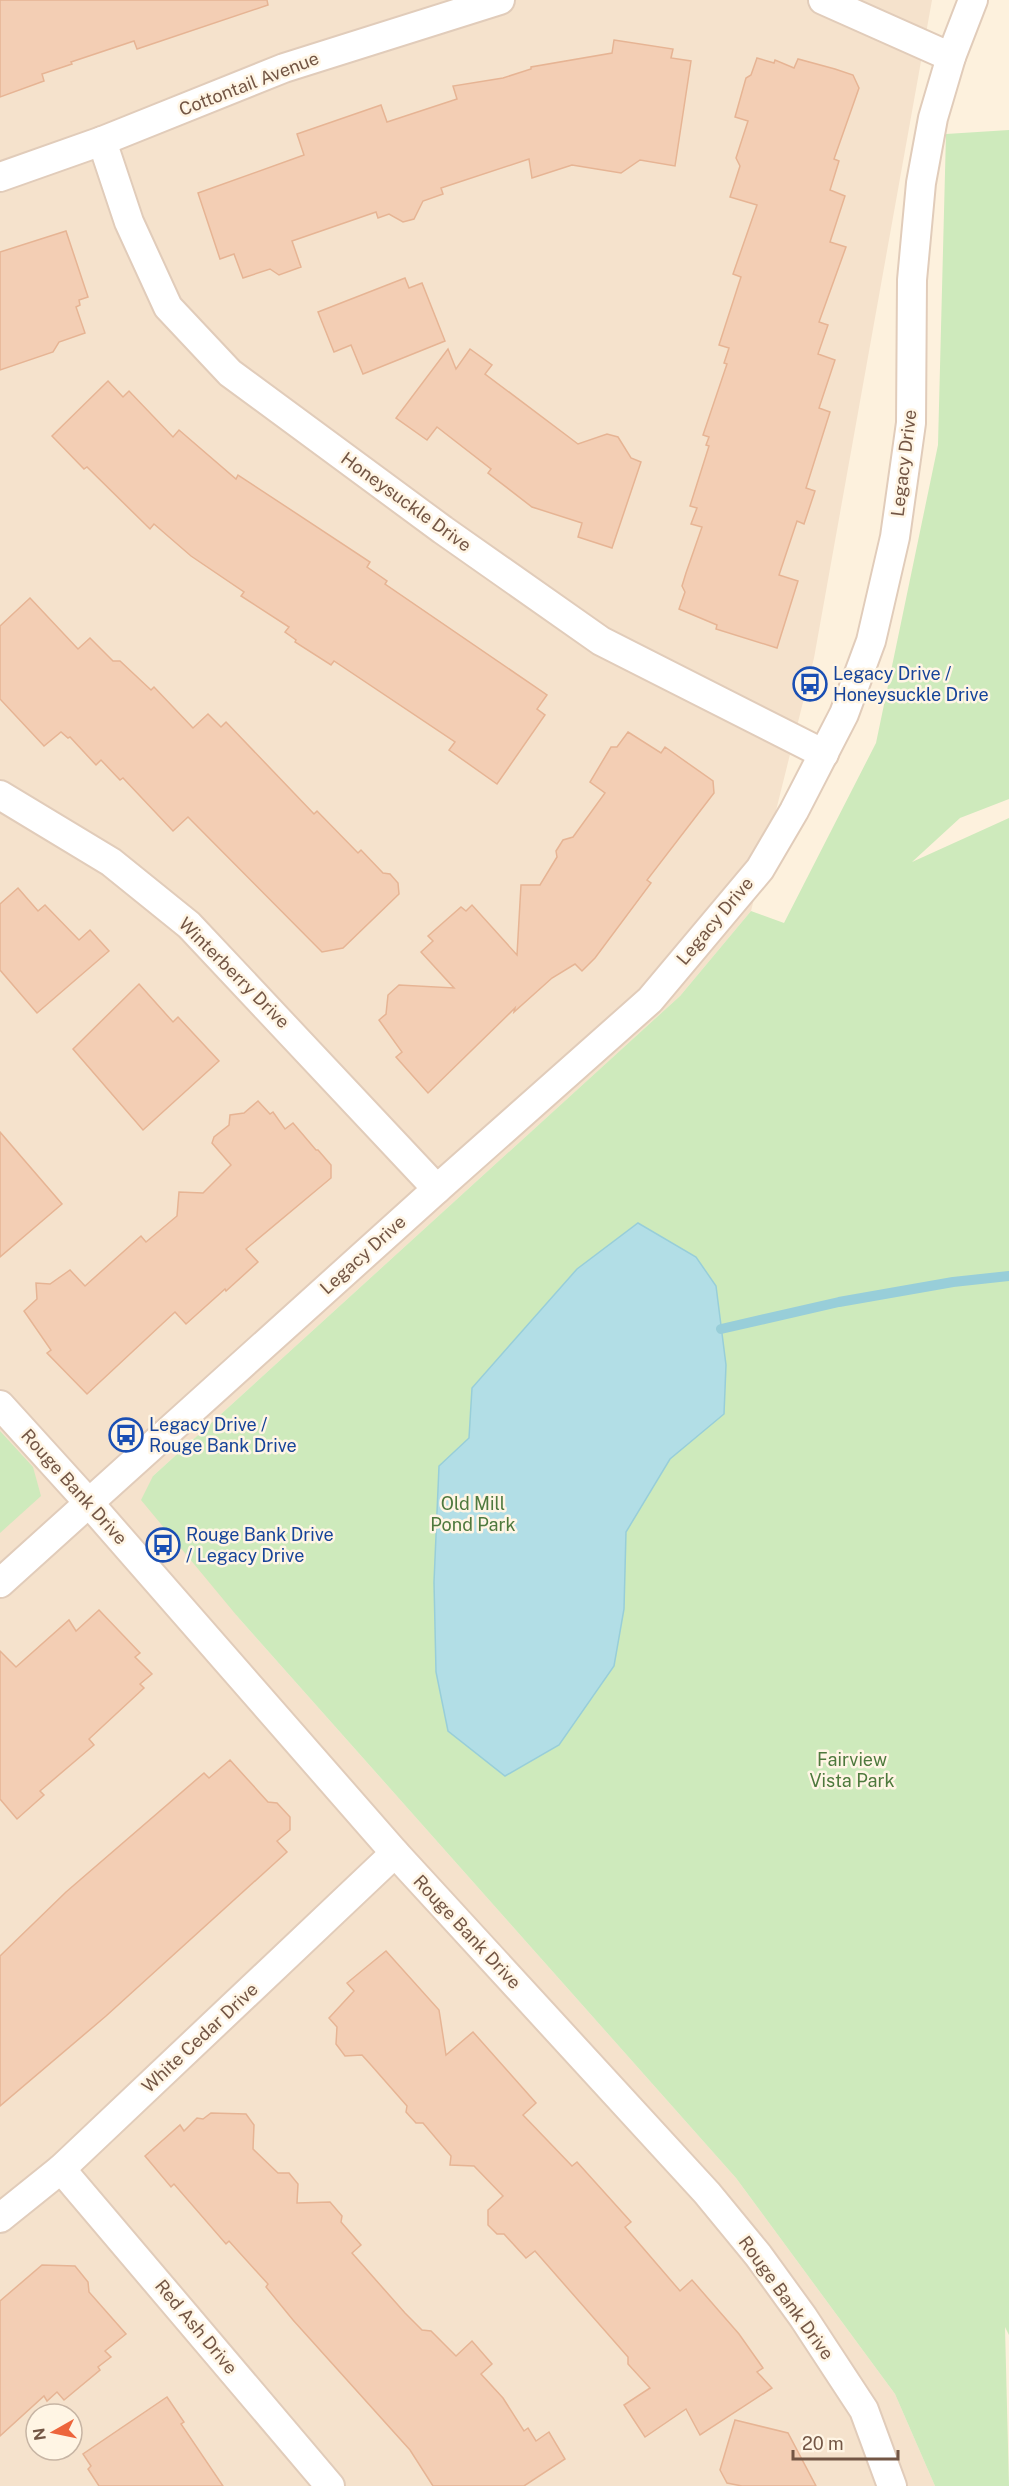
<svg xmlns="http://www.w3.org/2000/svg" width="1009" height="2486" font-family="'Public Sans',sans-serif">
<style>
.residential{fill:#f5e2cc;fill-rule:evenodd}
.green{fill:#ceeabc}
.water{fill:#b2dee6;stroke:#98ced9;stroke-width:1.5}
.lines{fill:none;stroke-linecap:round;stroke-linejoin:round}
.stream{stroke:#98ced9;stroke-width:10}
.building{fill:#f3ceb4;stroke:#e6b494;stroke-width:1.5}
.minor-casing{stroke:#e1ccba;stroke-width:32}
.minor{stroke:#fff;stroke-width:28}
.labels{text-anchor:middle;stroke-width:5;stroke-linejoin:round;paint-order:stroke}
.street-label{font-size:18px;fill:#735645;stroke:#fff5e4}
.transit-label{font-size:18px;fill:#164399;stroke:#fff5e4;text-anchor:start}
.park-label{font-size:18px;fill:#4e793d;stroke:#fff5e4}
</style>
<rect width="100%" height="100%" fill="#fdf1dd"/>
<path class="residential" d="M0,0H932L814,658L751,911L680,996L153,1476L237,1616L736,2178L895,2394L935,2486H0ZM36,2414H72V2450H36Z"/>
<g class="green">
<polygon points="1009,130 1009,799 960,818 912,862 1009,818 1009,2335 1005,2327 1009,2486 935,2486 895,2394 736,2178 237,1616 141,1500 153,1476 680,996 751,911 784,923 876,743 938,445 946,134"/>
<polygon points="0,1431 33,1467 41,1496 0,1533"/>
</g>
<polygon class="water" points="638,1223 696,1257 716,1286 726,1365 724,1414 670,1459 626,1532 624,1609 614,1666 559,1745 505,1776 448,1731 436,1672 434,1582 439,1466 469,1438 472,1388 577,1269"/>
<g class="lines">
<polyline class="stream" points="721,1329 839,1302 953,1282 1009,1276"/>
</g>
<g class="building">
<polygon points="0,0 267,0 268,5 137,49 134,41 71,62 72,64 42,74 44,81 0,97"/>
<polygon points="614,40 673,49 671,58 691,61 675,166 640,160 621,173 572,165 532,178 529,159 441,188 443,194 423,201 414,219 403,222 389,214 378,218 376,212 292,241 301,267 279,275 270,269 243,278 234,254 220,259 198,193 304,155 297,134 381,105 387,122 457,99 453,86 503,78 531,69 531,67 612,53"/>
<polygon points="757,58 774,63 775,60 794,68 798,59 835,69 853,75 859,88 834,159 839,161 830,190 845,196 830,242 846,247 819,322 828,325 818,354 835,360 819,408 830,412 806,488 815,491 804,524 797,521 779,575 798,581 777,648 716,629 717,625 679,609 685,592 682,586 686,573 702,527 691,524 697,508 690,506 709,446 706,445 709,437 703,435 727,364 724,363 729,348 719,345 741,277 733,274 757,205 730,197 740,166 736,158 748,121 735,117 746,78 751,75"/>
<polygon points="66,231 88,297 79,300 80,305 76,307 85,333 59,342 53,352 0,370 0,252"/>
<polygon points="405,278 409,288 422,283 445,341 363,374 351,345 334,352 318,312"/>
<polygon points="448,349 456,369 470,349 492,365 485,374 578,444 607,434 618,437 631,458 641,462 612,548 578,537 582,523 532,507 488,473 491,469 437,427 427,440 396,418"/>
<polygon points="108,381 123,397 129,391 173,437 179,430 236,479 238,475 370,562 367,567 387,581 385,584 547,695 537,709 545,715 497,784 449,750 455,742 334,661 331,665 295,642 296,640 285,632 289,627 241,596 244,592 191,556 154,524 150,529 87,467 84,469 52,436"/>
<polygon points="30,598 78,649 90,638 113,661 120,661 151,690 154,687 193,728 208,714 221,727 226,722 314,814 317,811 358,853 361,850 383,873 390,874 398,883 399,894 343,948 322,952 188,817 173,831 123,778 120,780 101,760 96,765 70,737 68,738 61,732 44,746 0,699 0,626"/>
<polygon points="628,732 661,753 665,747 713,781 714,793 647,880 651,883 595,958 582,971 575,964 552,978 514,1012 515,1008 428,1093 396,1057 402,1052 379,1020 386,1014 388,995 399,985 454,988 421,952 433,941 428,936 461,907 466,911 472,905 517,955 521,885 540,885 557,857 556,851 563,840 573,837 605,793 590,782 611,747 617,747"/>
<polygon points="18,888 38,911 45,905 79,940 90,930 109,951 37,1013 0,970 0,904"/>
<polygon points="139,984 173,1022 178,1017 219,1061 143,1130 73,1049"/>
<polygon points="258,1101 270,1114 273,1112 285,1129 293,1123 316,1150 318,1150 331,1165 331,1178 246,1249 258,1262 226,1291 225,1289 186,1324 175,1312 87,1394 47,1353 51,1350 24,1311 37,1299 36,1283 50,1284 70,1270 85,1286 141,1236 146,1242 177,1216 179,1192 203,1193 231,1165 212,1143 214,1137 229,1125 230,1115 244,1113"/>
<polygon points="0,1132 62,1204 0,1257"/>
<polygon points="99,1610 140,1653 135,1657 152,1674 140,1684 144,1688 89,1739 94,1745 40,1791 44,1795 17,1819 0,1799 0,1651 16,1667 69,1620 76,1631"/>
<polygon points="230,1760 268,1802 277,1803 290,1817 290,1830 277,1841 287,1852 106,2016 0,2106 0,1956 66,1892 204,1773 209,1778"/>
<polygon points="386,1951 439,2010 446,2055 473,2032 536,2103 523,2115 572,2166 577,2162 631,2222 625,2227 680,2291 692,2280 739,2334 763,2368 757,2372 772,2388 700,2435 686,2409 645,2437 624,2405 650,2388 628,2364 628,2357 535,2251 526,2258 504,2234 497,2234 488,2225 488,2210 503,2196 474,2166 450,2165 451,2156 423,2123 416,2123 406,2112 407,2106 371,2065 362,2055 345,2056 336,2044 337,2027 329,2018 354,1991 347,1983"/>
<polygon points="211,2113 246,2114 254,2125 253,2149 278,2173 289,2173 298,2184 297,2203 330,2202 342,2216 341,2222 361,2245 352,2253 405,2313 422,2330 431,2331 456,2356 472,2341 492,2364 481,2374 503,2398 524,2431 528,2428 536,2441 549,2432 565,2459 524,2486 433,2486 410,2450 293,2320 266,2287 268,2284 229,2241 226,2244 174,2184 171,2187 145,2156 180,2125 184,2131 197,2118 203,2119"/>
<polygon points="42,2265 75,2266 88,2282 89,2292 126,2334 105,2351 111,2357 98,2367 100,2370 64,2400 57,2392 47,2401 44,2396 0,2436 0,2301"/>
<polygon points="167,2397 184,2422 181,2424 223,2486 99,2486 88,2469 91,2466 83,2454"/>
<polygon points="735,2420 788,2433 816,2486 742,2486 727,2483 720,2470"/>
</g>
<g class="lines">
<defs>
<g id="minor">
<polyline points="823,0 951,57"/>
<polyline points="102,141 129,222 168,307 230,373 443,530 601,641 824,754"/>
<polyline points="0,177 102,141 284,68 500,0"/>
<polyline points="0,795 111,862 189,925 437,1189"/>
<polyline points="0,1405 89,1503 395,1853 707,2193 758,2255 803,2317 864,2410 892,2486"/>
<polyline points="0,1583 437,1189 650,1000 760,869 794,811 844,714 871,641 895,537 911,423 912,280 921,183 933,118 951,57 973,0"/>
<polyline points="61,2169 330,2486"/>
<polyline points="0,2218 61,2169 395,1853"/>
</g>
</defs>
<use href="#minor" class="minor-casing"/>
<use href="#minor" class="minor"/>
</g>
<defs>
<symbol id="bus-ring" viewBox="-11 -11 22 22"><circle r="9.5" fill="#fff5e4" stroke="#1a4fb4" stroke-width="1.5"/><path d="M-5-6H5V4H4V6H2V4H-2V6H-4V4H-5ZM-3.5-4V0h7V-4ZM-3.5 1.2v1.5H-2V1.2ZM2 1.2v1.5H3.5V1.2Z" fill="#1a4fb4"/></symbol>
</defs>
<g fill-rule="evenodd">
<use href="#bus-ring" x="791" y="665" width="38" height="38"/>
<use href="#bus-ring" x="107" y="1416" width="38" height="38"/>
<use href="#bus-ring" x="144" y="1526" width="38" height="38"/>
</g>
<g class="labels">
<g class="street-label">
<text transform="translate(249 84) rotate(-21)" y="6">Cottontail Avenue</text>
<text transform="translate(904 463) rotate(-83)" y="6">Legacy Drive</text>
<text transform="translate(406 502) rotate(36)" y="6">Honeysuckle Drive</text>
<text transform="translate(715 921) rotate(-50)" y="6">Legacy Drive</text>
<text transform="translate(234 973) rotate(45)" y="6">Winterberry Drive</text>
<text transform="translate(363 1255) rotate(-42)" y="6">Legacy Drive</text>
<text transform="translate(74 1487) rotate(48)" y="6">Rouge Bank Drive</text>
<text transform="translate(467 1932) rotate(47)" y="6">Rouge Bank Drive</text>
<text transform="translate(200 2038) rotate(-43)" y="6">White Cedar Drive</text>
<text transform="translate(786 2298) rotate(54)" y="6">Rouge Bank Drive</text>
<text transform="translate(196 2327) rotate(50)" y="6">Red Ash Drive</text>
</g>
<g class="transit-label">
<text x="833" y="680">Legacy Drive /<tspan x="833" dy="21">Honeysuckle Drive</tspan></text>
<text x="149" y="1431">Legacy Drive /<tspan x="149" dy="21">Rouge Bank Drive</tspan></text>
<text x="186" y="1541">Rouge Bank Drive<tspan x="186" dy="21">/ Legacy Drive</tspan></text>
</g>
<g class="park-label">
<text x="473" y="1510">Old Mill<tspan x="473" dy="21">Pond Park</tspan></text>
<text x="852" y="1766">Fairview<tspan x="852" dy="21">Vista Park</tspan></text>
</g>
</g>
<g transform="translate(54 2432) rotate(261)"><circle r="28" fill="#fff5e4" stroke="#c7b5a4" stroke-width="1.5"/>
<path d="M0-4.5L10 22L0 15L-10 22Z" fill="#ed653c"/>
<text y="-9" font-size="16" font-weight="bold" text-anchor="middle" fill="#735645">N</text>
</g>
<path d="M793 2450v9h105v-9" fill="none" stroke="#735645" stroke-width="3"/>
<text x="802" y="2450" font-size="18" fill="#735645" stroke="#fff5e4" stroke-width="4.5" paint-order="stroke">20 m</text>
</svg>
